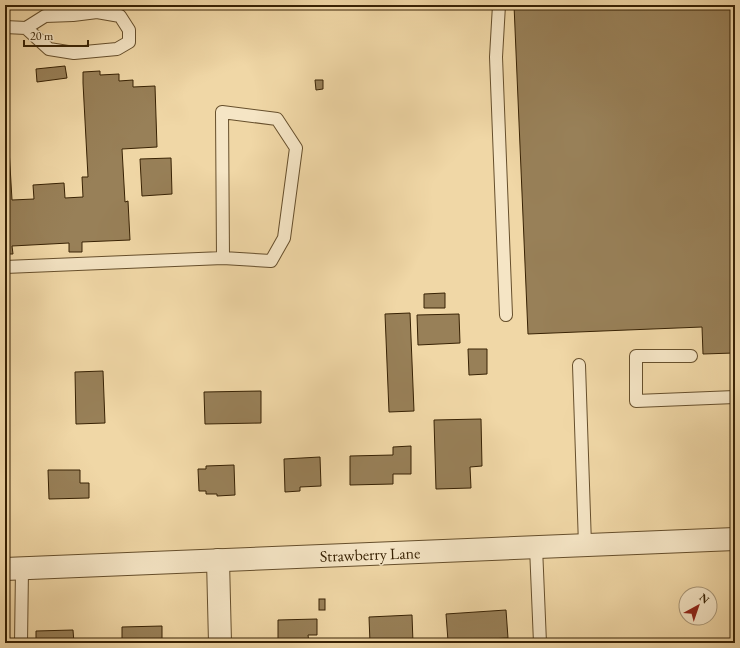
<svg xmlns="http://www.w3.org/2000/svg" width="740" height="648" font-family="'EB Garamond',serif">
<style>
.building{fill:#988058;stroke:#382204}
.lines{fill:none;stroke-linecap:round;stroke-linejoin:round}
.lane-casing{stroke:#664f2c;stroke-width:14}
.street-casing{stroke:#664f2c;stroke-width:24}
.lane{stroke:#f5e5c5;stroke-width:12}
.street{stroke:#f5e5c5;stroke-width:22}
.labels{text-anchor:middle;stroke-width:3;stroke-linejoin:round;paint-order:stroke}
.street-label{font-size:16px;fill:#382204;stroke:#f5e5c5}
</style>
<rect width="100%" height="100%" fill="#f0d7a6"/>
<filter id="stains"><feTurbulence type="fractalNoise" baseFrequency=".005" numOctaves="4"/><feColorMatrix values="0 0 0 0 .2 0 0 0 0 .09 0 0 0 0 .02 0 0 0 .5 -.17"/></filter>
<radialGradient id="worn" r=".72"><stop offset=".6" stop-color="#630" stop-opacity="0"/><stop offset="1" stop-color="#630" stop-opacity=".3"/></radialGradient>
<g class="building">
<polygon points="514,5 735,5 735,360 734,353 703,354 702,327 528,334"/>
<polygon points="65,66 67,78 37,82 36,69"/>
<polygon points="100,71 100,75 119,74 119,81 133,80 133,87 155,86 157,147 122,149 125,202 128,201 130,240 82,242 82,252 69,252 69,243 12,246 13,254 5,254 5,96 6,96 6,97 12,200 34,199 33,185 64,183 65,198 83,197 82,177 88,177 83,83 83,72"/>
<polygon points="315,80 323,80 323,89 316,90"/>
<polygon points="171,158 172,194 142,196 140,159"/>
<polygon points="445,293 445,308 424,308 424,294"/>
<polygon points="410,313 414,411 389,412 385,314"/>
<polygon points="459,314 460,343 418,345 417,315"/>
<polygon points="468,349 487,349 487,374 469,375"/>
<polygon points="103,371 105,423 76,424 75,372"/>
<polygon points="261,391 261,423 205,424 204,392"/>
<polygon points="481,419 482,466 470,467 471,488 436,489 434,420"/>
<polygon points="411,446 411,474 393,474 393,484 350,485 350,456 393,455 393,447"/>
<polygon points="320,457 321,486 300,487 300,491 285,492 284,459"/>
<polygon points="234,465 235,495 217,496 217,494 206,494 206,491 199,491 198,469 206,469 206,466"/>
<polygon points="48,470 80,470 80,483 89,483 89,498 49,499"/>
<rect x="319" y="599" width="6" height="11"/>
<polygon points="506,610 508,638 448,641 446,614"/>
<polygon points="412,615 413,643 370,643 369,617"/>
<polygon points="317,619 317,635 308,635 309,643 278,643 278,620"/>
<polygon points="162,626 162,643 120,643 120,642 122,642 122,627"/>
<polygon points="73,630 74,643 36,643 36,631"/>
</g>
<g class="lines">
<defs>
<g id="lane">
<polyline points="499,5 496,57 506,315"/>
<polyline points="5,27 26,28 45,16 73,15 97,12 120,16 129,30 129,42 117,49 74,53 49,49 26,28"/>
<polyline points="5,267 223,258 222,112 277,119 296,148 284,238 271,261 223,258"/>
<polyline points="691,356 636,356 636,401 735,397"/>
<polyline points="579,365 585,545"/>
<polyline points="536,547 540,643"/>
<polyline points="21,643 22,569"/>
</g>
<g id="street">
<polyline points="218,560 220,643"/>
<polyline points="5,569 735,539"/>
</g>
</defs>
<use href="#lane" class="lane-casing"/>
<use href="#street" class="street-casing"/>
<use href="#lane" class="lane"/>
<use href="#street" class="street"/>
</g>
<g class="labels">
<g class="street-label">
<text transform="translate(370 554) rotate(-2)" y="6">Strawberry Lane</text>
</g>
</g>
<rect width="740" height="648" fill="none" stroke="#f0d7a6" stroke-width="20"/>
<rect x="6" y="6" width="728" height="636" fill="none" stroke="#382204" stroke-width="2"/>
<rect x="10" y="10" width="720" height="628" fill="none" stroke="#382204"/>
<g transform="translate(698 606) rotate(40)"><circle r="19" fill="#f5e5c5" stroke="#a99778"/>
<path d="M0-3L7 15L0 10L-7 15Z" fill="#8f2418"/>
<text y="-6" font-size="11" font-weight="bold" text-anchor="middle" fill="#382204">N</text>
</g>
<path d="M24 40v6h64v-6" fill="none" stroke="#382204" stroke-width="2"/>
<text x="30" y="40" font-size="12" fill="#382204" stroke="#f5e5c5" stroke-width="3" paint-order="stroke">20 m</text>
<rect width="100%" height="100%" filter="url(#stains)"/>
<rect width="100%" height="100%" fill="url(#worn)"/>
</svg>
